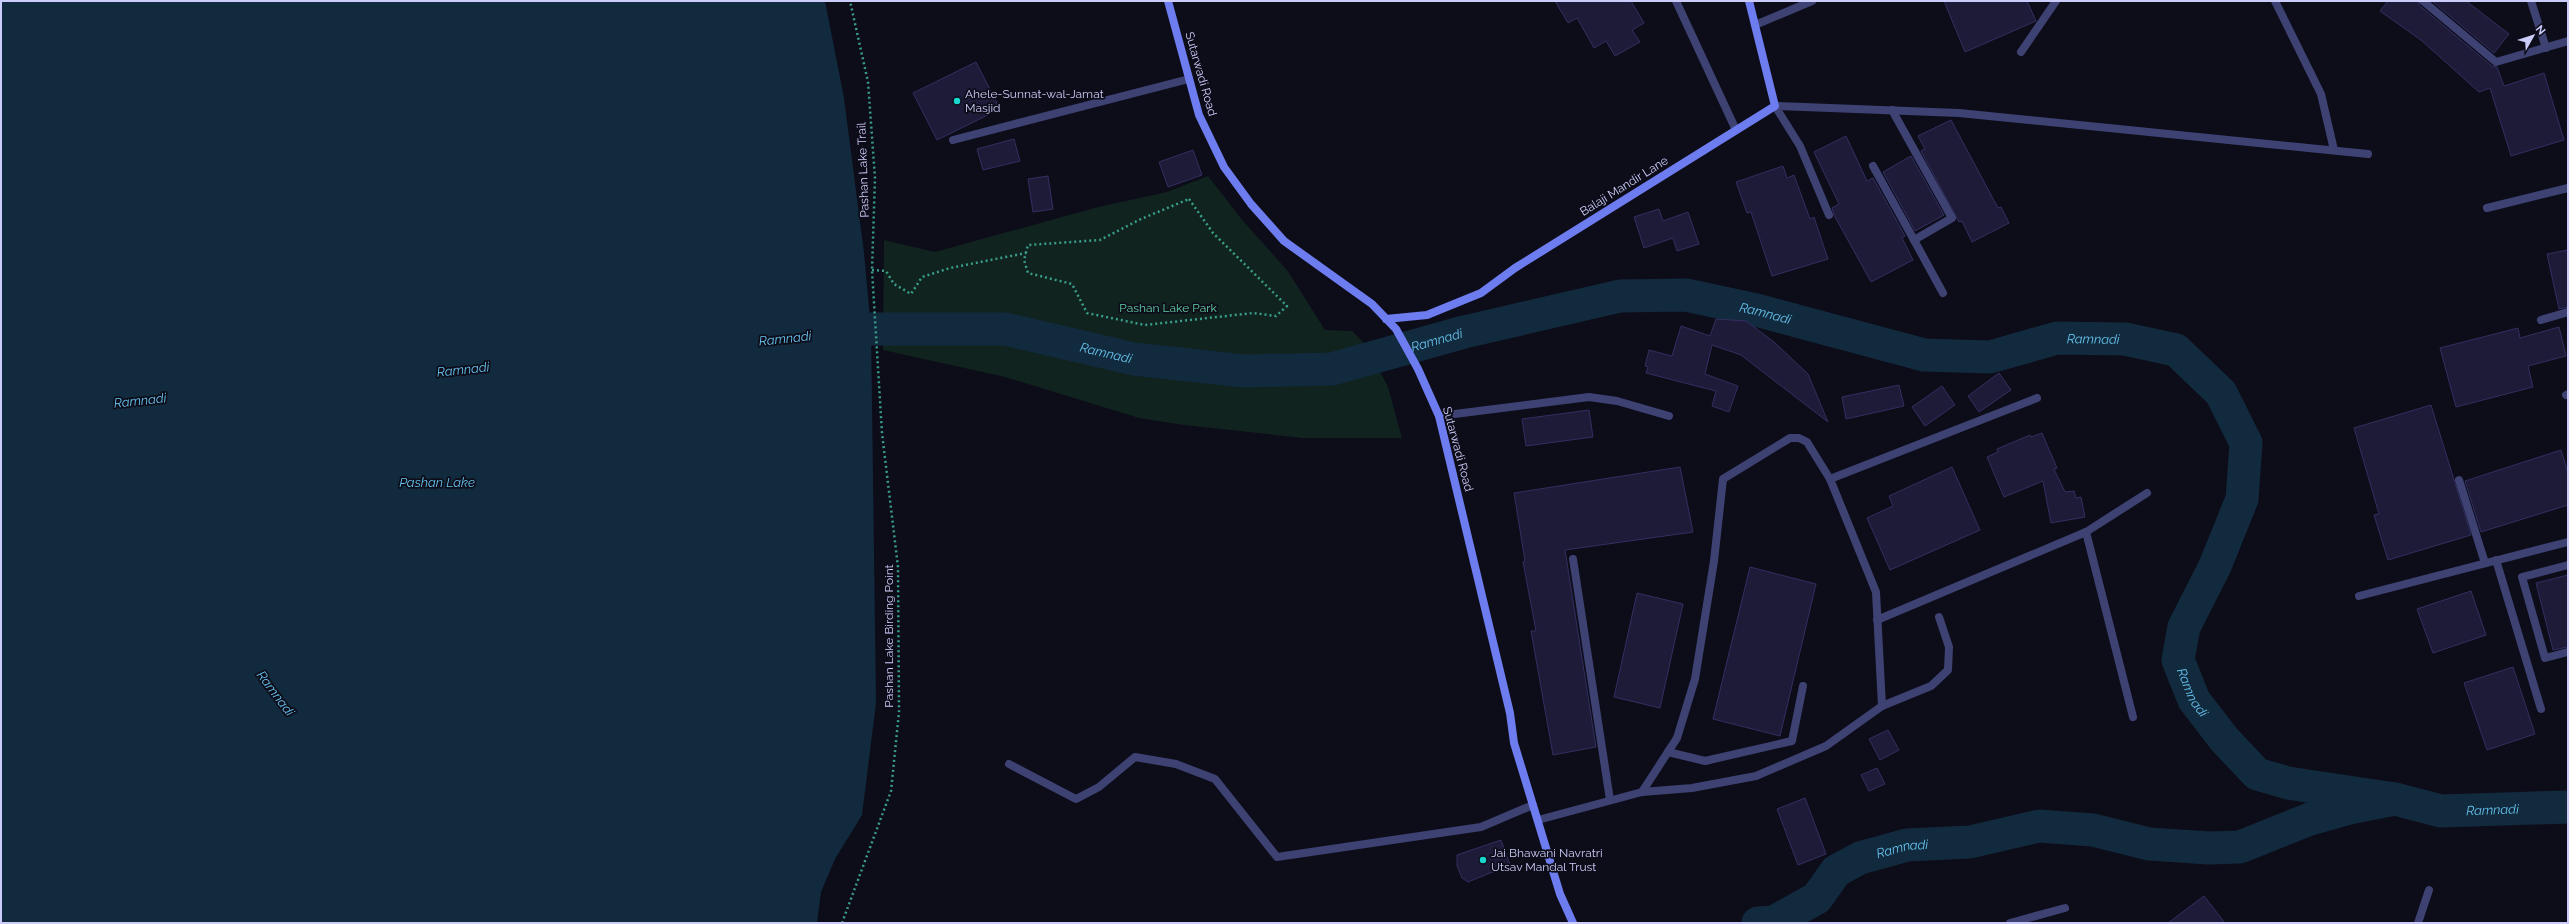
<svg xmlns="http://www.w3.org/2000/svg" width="2569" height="924" font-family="Raleway,sans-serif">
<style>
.green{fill:#10231f}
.water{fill:#122a3d}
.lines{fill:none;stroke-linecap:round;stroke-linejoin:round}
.river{stroke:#122a3d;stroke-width:33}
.building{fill:#1d1b38;stroke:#322f61}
.path{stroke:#399e8a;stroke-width:2.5;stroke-dasharray:2 3;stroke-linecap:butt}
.lane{stroke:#3d4273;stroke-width:8}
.street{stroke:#3d4273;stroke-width:8}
.secondary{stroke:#6d7cee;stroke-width:8}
.poi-dot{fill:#19d7cf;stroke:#0d0c19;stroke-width:1.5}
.labels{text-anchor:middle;stroke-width:3.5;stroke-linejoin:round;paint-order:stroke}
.street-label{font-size:12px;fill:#cbccf9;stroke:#0d0c19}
.poi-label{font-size:12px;fill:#cbccf9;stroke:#0d0c19;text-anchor:start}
.park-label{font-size:12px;fill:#61cfa4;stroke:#0d0c19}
.water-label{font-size:13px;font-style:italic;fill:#65c1ed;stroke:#0d0c19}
</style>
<rect width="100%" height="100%" fill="#0d0c19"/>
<polygon class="green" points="1208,176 1243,221 1287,270 1325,330 1352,331 1367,346 1388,387 1402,438 1303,438 1184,425 1139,418 1005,377 883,350 884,240 935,252 1098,207 1167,192"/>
<polygon class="water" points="1,1 825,1 844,98 864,253 871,329 876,703 862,815 835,859 821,892 817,923 1,923"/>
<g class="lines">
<g class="river">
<path id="s1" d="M826,334L871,329H1005L1134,359L1244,371L1332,369L1464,332L1620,296L1686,295L1756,310L1924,355L1990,357L2057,338L2125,339L2176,350L2221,393L2246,443L2242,499L2215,566L2184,627L2178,660L2194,700L2224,739L2257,774L2288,783L2395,799"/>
<path id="s2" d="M1758,923L1774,922L1817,898L1836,871L1860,858L1907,845L1970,842L2039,826L2093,830L2149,844L2209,848L2240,847L2310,819L2349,808L2395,799L2441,811L2568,807"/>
</g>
</g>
<g class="building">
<polygon points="1555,1 1631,1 1644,23 1632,30 1640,42 1615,56 1606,41 1594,48 1577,18 1568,23"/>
<polygon points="1944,1 2027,1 2036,21 1965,52"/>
<polygon points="2388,1 2418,1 2419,5 2492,66 2497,67 2504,86 2544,73 2564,140 2511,156 2490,88 2479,92 2421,40 2380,11"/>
<polygon points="2432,1 2466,1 2509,34 2494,53"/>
<polygon points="976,62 1000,109 937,140 913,93"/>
<polygon points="1951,120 1998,208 2001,207 2009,223 1972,242 1962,221 1959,222 1921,151 1925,149 1918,136"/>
<polygon points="1846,136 1867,181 1873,178 1905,236 1902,238 1913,260 1871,282 1834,215 1832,208 1839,204 1814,152"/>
<polygon points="1014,139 1020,161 983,170 977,149"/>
<polygon points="1193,150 1202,175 1168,187 1159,162"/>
<polygon points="1911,156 1944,215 1915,231 1883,172"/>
<polygon points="1783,166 1787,178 1794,175 1810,219 1814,217 1828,259 1772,276 1751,212 1747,213 1736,182"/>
<polygon points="1048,176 1053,209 1033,212 1028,179"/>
<polygon points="1659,209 1663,221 1688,212 1699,244 1677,251 1673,238 1644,248 1634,217"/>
<polygon points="2568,250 2568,307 2559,309 2547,254"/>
<polygon points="1716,319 1746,321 1774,342 1808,374 1828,422 1741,355 1712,345 1705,374 1738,386 1729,412 1712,406 1716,391 1646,373 1648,367 1645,366 1649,350 1672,356 1681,326 1710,336"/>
<polygon points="2559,327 2566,356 2528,366 2533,387 2456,407 2440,348 2518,328 2520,338"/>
<polygon points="1999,373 2011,390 1979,412 1968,396"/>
<polygon points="1899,385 1904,406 1846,419 1842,397"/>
<polygon points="1942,386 1955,405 1925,426 1912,407"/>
<polygon points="2431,405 2471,535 2388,560 2374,515 2379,514 2354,428"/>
<polygon points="1589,410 1593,437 1526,446 1522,419"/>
<polygon points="2042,433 2057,468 2054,469 2065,492 2074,491 2076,498 2081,497 2085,517 2051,523 2043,481 2004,497 1987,457 1998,452 1997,449 2030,435 2031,437"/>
<polygon points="2561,450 2568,473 2568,505 2481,532 2465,481"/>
<polygon points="1680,467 1693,532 1565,550 1596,747 1553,755 1531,631 1536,631 1523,562 1525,561 1514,493"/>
<polygon points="1952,467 1980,530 1890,570 1867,518 1893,506 1889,496"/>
<polygon points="1750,567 1816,584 1780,736 1713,719"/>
<polygon points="2568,575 2568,647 2553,650 2536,583"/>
<polygon points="2471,591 2486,635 2433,653 2417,609"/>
<polygon points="1637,593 1683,604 1660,708 1614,697"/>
<polygon points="2513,667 2535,734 2487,750 2464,683"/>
<polygon points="1888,730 1899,750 1880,760 1869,739"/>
<polygon points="1877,768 1885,784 1869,791 1861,775"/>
<polygon points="1805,798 1826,854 1798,865 1777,809"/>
<polygon points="1501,840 1510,865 1468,882 1462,878 1457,866 1457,855"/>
<polygon points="2204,896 2225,923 2168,923"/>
</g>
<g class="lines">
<g class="path">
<polygon points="1189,199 1213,233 1287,306 1276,316 1253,313 1145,325 1087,313 1072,284 1028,273 1024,260 1028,245 1100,240 1141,219"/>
<polyline points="872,270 886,271 894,284 911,294 922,277 950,268 1026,253"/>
<polyline points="842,923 891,791 899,712 898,567 882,433 872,270 875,178 868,82 850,1"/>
</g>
<g class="lane">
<polyline points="1755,25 1812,1"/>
<polyline points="2021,52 2056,1"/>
<polyline points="953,140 1189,79"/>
<polyline points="1439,416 1589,397 1617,401 1669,416"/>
<polyline points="1830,479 2037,398"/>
<polyline points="2459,480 2485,563"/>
<polyline points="2086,532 2133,717"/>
<polyline points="1573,559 1610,800"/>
<polyline points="1877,620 2086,532 2147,493"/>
<polyline points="1668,752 1705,761 1792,741 1803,686"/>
<polyline points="1009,764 1076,799 1099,787 1135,757 1176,764 1215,779 1277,857 1481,827 1533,805"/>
<polyline points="1642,792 1677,738 1695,679 1714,561 1723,479 1790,438 1799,438 1807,442 1830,479 1876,592 1882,706"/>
</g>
<g class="street">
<polyline points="1676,1 1736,130"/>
<polyline points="2275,1 2321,94 2334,150"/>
<polyline points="2423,1 2496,62 2568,41"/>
<polyline points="2531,1 2546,48"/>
<polyline points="1775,106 1959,113 2368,154"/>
<polyline points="1775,106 1800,146 1829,215"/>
<polyline points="1873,166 1914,240 1952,218 1892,110"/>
<polyline points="2487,208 2568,188"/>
<polyline points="1914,240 1943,293"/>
<polyline points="2541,320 2568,312"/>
<polyline points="2566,395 2568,394"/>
<polyline points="2496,560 2541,709"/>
<polyline points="2568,565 2522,577 2545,658 2568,652"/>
<polyline points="2359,596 2568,542"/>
<polyline points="1538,820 1642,792 1692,788 1756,776 1826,746 1882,706 1931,686 1948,670 1949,647 1939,617"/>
<polyline points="2010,923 2065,908"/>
<polyline points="2418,923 2429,890"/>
</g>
<g class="secondary">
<polyline points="1168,1 1199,115 1224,167 1251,204 1284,241 1372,304 1396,329 1418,369 1439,416 1510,713 1514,743 1560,894 1573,923"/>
<polyline points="1386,319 1427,315 1481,293 1515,268 1775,106 1749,1"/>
</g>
</g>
<g class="poi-dot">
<circle cx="957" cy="101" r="4"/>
<circle cx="1483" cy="860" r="4"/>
</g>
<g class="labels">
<g class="street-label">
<text transform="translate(1201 74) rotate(74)" y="4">Sutarwadi Road</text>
<text transform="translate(863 170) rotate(-92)" y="4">Pashan Lake Trail</text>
<text transform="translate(1624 186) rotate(-32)" y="4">Balaji Mandir Lane</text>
<text transform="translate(1458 449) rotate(75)" y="4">Sutarwadi Road</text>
<text transform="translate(889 636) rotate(-90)" y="4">Pashan Lake Birding Point</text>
</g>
<g class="poi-label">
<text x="965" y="98">Ahele-Sunnat-wal-Jamat<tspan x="965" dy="14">Masjid</tspan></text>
<text x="1491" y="857">Jai Bhawani Navratri<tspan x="1491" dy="14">Utsav Mandal Trust</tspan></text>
</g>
<g class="park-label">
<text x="1168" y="312">Pashan Lake Park</text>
</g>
<g class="water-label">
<text dy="5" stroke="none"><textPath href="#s1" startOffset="955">Ramnadi</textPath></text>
<text transform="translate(785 338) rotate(-6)" y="5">Ramnadi</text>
<text dy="5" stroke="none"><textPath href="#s1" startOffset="1291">Ramnadi</textPath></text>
<text dy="5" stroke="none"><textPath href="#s1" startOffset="619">Ramnadi</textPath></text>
<text dy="5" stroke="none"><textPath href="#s1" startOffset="283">Ramnadi</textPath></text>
<text transform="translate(463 369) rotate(-6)" y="5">Ramnadi</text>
<text transform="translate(140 400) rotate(-6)" y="5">Ramnadi</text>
<text x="437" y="487">Pashan Lake</text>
<text dy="5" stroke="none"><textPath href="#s1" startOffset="1759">Ramnadi</textPath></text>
<text transform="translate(276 693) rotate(53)" y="5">Ramnadi</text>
<text dy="5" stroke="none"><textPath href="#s2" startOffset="773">Ramnadi</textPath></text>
<text dy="5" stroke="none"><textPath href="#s2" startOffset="169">Ramnadi</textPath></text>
</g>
</g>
<rect width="2569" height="924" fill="none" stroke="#cbccf9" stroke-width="4"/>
<g transform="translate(2533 36) rotate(51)" stroke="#0d0c19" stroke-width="3" paint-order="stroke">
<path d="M0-3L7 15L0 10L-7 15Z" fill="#cbccf9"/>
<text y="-6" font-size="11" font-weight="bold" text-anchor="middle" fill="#cbccf9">N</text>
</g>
</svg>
